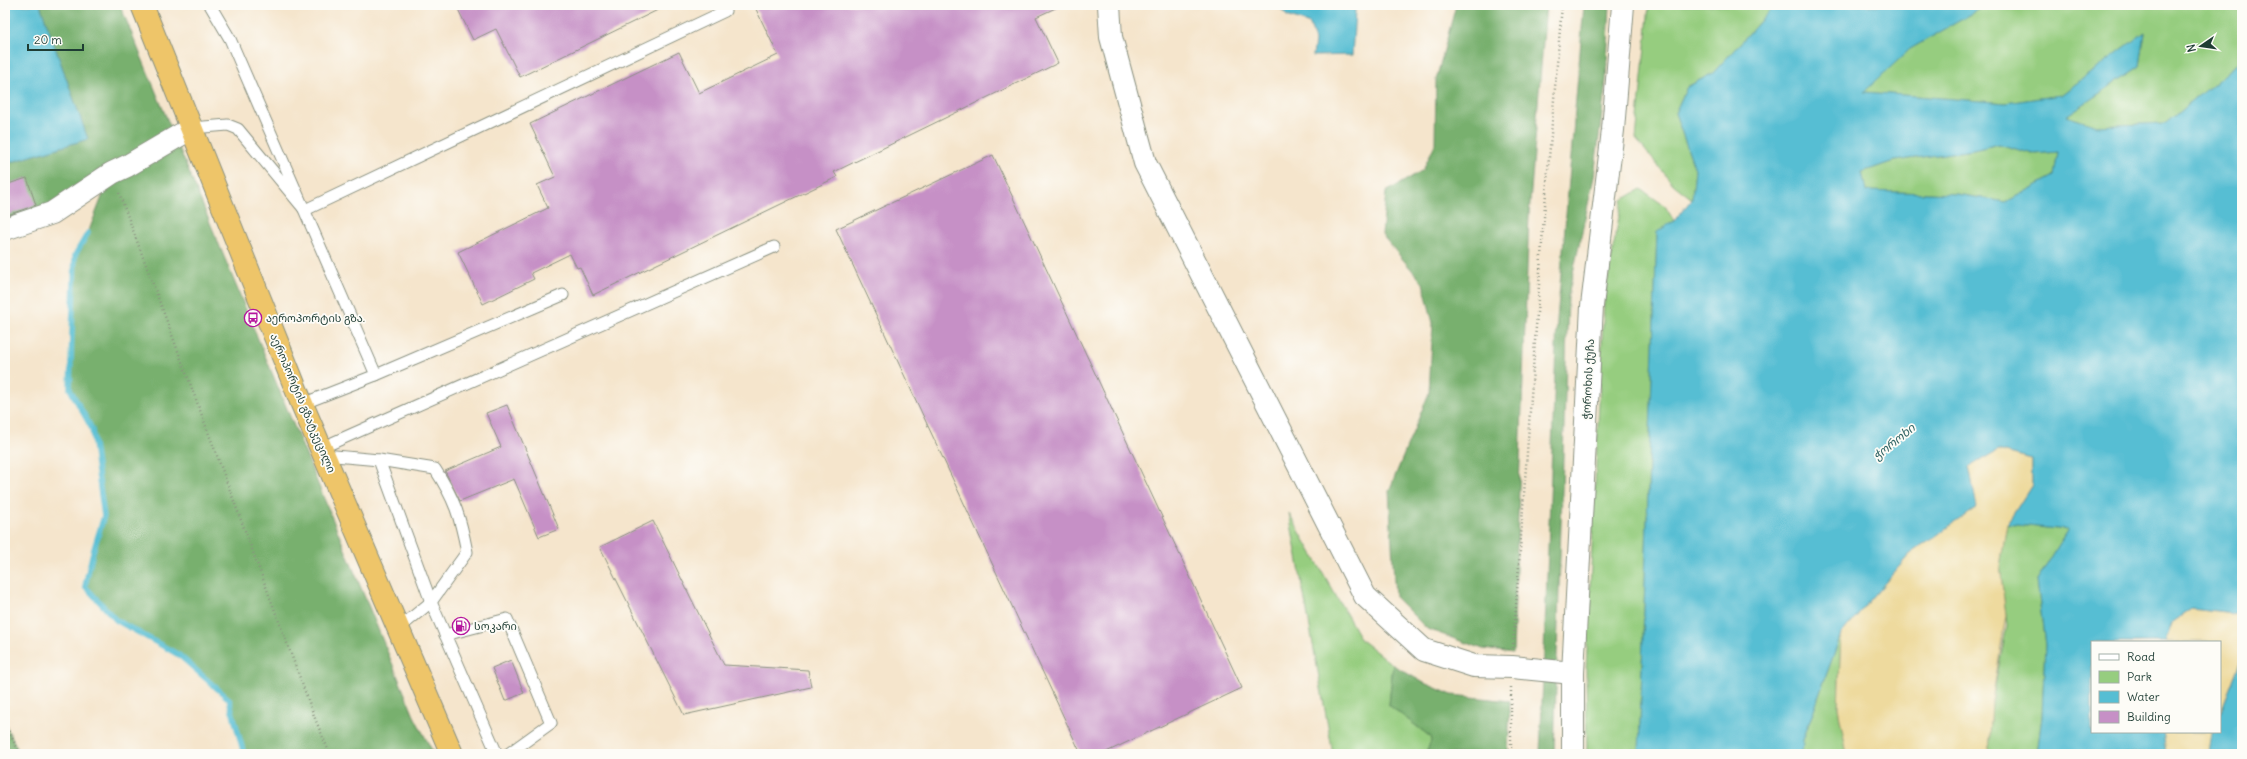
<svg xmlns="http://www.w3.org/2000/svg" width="2247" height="759" font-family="Delius,'Noto Sans Georgian',sans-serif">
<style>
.green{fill:#96cd7f;stroke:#5a855a}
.forest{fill:#78b06e;stroke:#4c7651}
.sand{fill:#eeda9e;stroke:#868c69}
.water{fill:#56bed3;stroke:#3a7e84;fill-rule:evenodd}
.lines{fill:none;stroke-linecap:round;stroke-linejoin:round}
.stream{stroke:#56bed3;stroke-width:5.5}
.building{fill:#c690c6}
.service-casing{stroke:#8a9180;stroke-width:13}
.minor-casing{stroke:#8a9180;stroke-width:24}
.tertiary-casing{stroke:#8a9180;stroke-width:24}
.trunk-casing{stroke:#8a9180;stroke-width:24}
.path{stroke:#8a9180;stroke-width:2.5;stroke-dasharray:1 3;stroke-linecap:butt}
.service{stroke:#fff;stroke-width:11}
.minor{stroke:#fff;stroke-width:22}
.tertiary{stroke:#fff;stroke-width:22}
.trunk{stroke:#eec569;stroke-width:22}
.labels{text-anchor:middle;stroke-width:3.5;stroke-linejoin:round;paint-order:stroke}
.poi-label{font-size:11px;fill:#1f3d34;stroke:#fdfcf7;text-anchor:start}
.street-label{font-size:11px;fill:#1f3d34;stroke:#fdfcf7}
.water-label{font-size:12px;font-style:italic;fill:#306464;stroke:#fdfcf7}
</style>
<rect width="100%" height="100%" fill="#fdfcf7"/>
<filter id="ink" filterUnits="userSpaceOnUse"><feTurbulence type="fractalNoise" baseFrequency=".025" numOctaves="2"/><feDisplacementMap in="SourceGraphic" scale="8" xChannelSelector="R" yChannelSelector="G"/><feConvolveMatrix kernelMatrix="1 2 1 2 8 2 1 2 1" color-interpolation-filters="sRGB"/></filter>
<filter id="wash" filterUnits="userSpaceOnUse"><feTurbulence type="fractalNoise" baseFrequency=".012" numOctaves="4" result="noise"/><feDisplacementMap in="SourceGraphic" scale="16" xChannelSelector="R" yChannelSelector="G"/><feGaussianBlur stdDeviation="0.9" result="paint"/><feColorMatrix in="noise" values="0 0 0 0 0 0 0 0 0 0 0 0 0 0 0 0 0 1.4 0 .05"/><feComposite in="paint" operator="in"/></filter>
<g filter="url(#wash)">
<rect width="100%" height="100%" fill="#f5e5cc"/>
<g class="green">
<polygon points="1649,5 1775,5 1713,73 1687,87 1675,113 1695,169 1692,199 1673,184 1636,139"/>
<polygon points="1987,5 2242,5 2242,59 2166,123 2097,126 2066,116 2140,66 2145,32 2061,95 2006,103 1863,92 1910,49"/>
<polygon points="1999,144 2033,154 2058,152 2054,176 2006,202 1956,194 1866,191 1862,172 1894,161 1973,150"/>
<polygon points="1641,189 1665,206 1674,221 1657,233 1639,754 1587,754 1586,670 1604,300 1622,200"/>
<polygon points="1289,513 1361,640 1393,665 1389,705 1432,738 1426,754 1333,754"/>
<polygon points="2007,524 2068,530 2037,581 2045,644 2042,717 2037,754 1989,754 1992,701 2007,625 2000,566"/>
<polygon points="1841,634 1838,708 1847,754 1802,754 1803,740"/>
</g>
<g class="forest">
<polygon points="40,5 120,5 414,716 434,754 244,754 229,699 179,655 116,620 85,586 93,552 104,516 92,429 70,389 75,255 88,233 111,174 5,229 5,164 88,139"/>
<polygon points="1456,5 1546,5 1529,215 1513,653 1483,649 1427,629 1395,597 1389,491 1429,393 1433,323 1423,283 1382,235 1386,192 1423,170 1435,144 1436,80"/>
<polygon points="1584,5 1610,5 1606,81 1594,177 1568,296 1554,754 1540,754 1557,320"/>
<polygon points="1393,665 1424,683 1452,695 1510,701 1508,754 1426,754 1432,738 1389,705"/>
<polygon points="5,724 20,754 5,754"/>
</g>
<g class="sand">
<polygon points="1998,450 2032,459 2032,485 2007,524 2000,566 2006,616 1992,701 1989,754 1847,754 1838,708 1841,634 1909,555 1976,507 1969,467"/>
<polygon points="2192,608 2242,614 2242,657 2220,714 2220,642 2165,642 2172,622"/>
<polygon points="2163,732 2213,732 2209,754 2166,754"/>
</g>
<g class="water">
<polygon points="5,5 40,5 88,139 5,164"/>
<polygon points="1277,5 1354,5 1355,11 1352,55 1313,56 1315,41 1310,24 1287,16"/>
<path d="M1775,5H1987L1910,49L1864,92L2006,103L2061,95L2145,32L2140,66L2066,116L2097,126L2166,123L2242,59V614L2192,608L2172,622L2165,642H2092V732H2163L2166,754H2037L2042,717L2045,644L2037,581L2068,530L2007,524L2032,485V459L1998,450L1969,467L1977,507L1909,555L1841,634L1803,740L1802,754H1639L1657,232L1674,221L1692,199L1695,169L1675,113L1687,87L1713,73ZM1999,144L2033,154L2058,152L2054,176L2006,202L1956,194L1866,191L1862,172L1894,161L1973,150Z"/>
<polygon points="2242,657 2242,754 2209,754 2212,734 2213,732 2220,732 2220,714"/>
</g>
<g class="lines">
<polyline class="stream" points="88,233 75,255 70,389 92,429 104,516 93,552 85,586 116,620 179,655 229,699 244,754"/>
</g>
<g id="blocks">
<g class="building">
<polygon points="456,5 668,5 520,77 496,29 473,40"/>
<polygon points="754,5 1062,5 1036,17 1058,63 834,172 837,177 593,295 580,267 577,268 570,254 531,273 534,279 483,304 458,252 548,208 537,185 555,177 530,124 679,52 699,93 778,55"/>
<polygon points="993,155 1242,688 1102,754 1081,754 836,229"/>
<polygon points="27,178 36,205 5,216 5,185"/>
<polygon points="507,405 559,529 539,537 514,479 460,501 445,471 501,447 486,413"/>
<polygon points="653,521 724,665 808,670 811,687 684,715 600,547"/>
<polygon points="511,660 524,693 505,701 492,668"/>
</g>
</g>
</g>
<g filter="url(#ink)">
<use href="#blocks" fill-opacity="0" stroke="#8a9180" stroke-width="1"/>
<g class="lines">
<defs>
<g id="service">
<polyline points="210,5 230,39 376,375 302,404"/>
<polyline points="192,128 228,125 238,129 305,210 725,11"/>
<polyline points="376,375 563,295"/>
<polyline points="321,448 774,247"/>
<polyline points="324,455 379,460 431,602 497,754"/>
<path d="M379,460L435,469C455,500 460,516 467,552L431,602L398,629"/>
<polyline points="445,635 507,619 551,723 508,754"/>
</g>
<g id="minor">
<polyline points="1109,5 1111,37 1145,163 1365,596 1424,650 1474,666 1512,667 1573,673"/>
<polyline points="5,229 52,213 112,173 127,166 192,128"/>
</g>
<polyline id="tertiary" points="1573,754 1573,673 1592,306 1613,130 1623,5"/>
<polyline id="trunk" points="142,5 302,404 452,754"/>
</defs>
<use href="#service" class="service-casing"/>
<use href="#minor" class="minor-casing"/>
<use href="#tertiary" class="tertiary-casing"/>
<use href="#trunk" class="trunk-casing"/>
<g class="path">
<polyline points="119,193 316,721 330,754"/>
<polyline points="1513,648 1543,229 1562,5"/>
<polyline points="1511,687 1511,754"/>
<polyline points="5,724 20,754"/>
</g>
<use href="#service" class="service"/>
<use href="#minor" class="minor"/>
<use href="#tertiary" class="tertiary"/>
<use href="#trunk" class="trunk"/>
</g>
</g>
<defs>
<symbol id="bus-ring" viewBox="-11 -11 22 22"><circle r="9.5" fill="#fdfcf7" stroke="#b5179e" stroke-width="1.5"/><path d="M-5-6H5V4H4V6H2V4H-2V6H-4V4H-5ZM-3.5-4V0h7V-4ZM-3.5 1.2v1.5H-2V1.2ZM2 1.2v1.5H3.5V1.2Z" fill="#b5179e"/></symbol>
<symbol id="fuel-ring" viewBox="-11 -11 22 22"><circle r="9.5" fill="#fdfcf7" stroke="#b5179e" stroke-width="1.5"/><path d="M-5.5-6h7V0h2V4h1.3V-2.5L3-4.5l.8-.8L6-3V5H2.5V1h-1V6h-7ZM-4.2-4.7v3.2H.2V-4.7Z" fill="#b5179e"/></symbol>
</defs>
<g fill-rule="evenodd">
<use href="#bus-ring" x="243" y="308" width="20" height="20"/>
<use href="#fuel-ring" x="451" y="616" width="20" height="20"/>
</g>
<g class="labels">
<g class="poi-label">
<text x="266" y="322">აეროპორტის გზა.</text>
<text x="474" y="630">სოკარი</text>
</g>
<g class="street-label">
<text transform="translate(1588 379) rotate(-87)" y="4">ჭოროხის ქუჩა</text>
<text transform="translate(303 403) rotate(67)" y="4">აეროპორტის გზატკეცილი</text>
</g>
<g class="water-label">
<text transform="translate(1894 442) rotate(-39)" y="4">ჭოროხი</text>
</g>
</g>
<rect width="2247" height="759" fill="none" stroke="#fdfcf7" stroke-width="20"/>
<rect x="2091" y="641" width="130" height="92" fill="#fdfcf7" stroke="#a4b0a9"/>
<rect x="2099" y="654" width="20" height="6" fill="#ffffff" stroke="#a4b0a9"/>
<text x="2127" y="661" font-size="12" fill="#1f3d34">Road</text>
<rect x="2099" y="671" width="20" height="12" fill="#96cd7f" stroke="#a4b0a9"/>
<text x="2127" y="681" font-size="12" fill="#1f3d34">Park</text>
<rect x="2099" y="691" width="20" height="12" fill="#56bed3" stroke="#a4b0a9"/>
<text x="2127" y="701" font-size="12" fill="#1f3d34">Water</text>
<rect x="2099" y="711" width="20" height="12" fill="#c690c6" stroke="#a4b0a9"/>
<text x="2127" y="721" font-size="12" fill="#1f3d34">Building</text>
<g transform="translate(2201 46) rotate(257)" stroke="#fdfcf7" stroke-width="3" paint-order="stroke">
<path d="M0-3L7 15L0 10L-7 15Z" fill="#1f3d34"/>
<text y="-6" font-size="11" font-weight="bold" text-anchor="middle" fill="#1f3d34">N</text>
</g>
<path d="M28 44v6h55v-6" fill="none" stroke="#1f3d34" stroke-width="2"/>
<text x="34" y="44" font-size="12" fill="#1f3d34" stroke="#fdfcf7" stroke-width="3" paint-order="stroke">20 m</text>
</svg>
